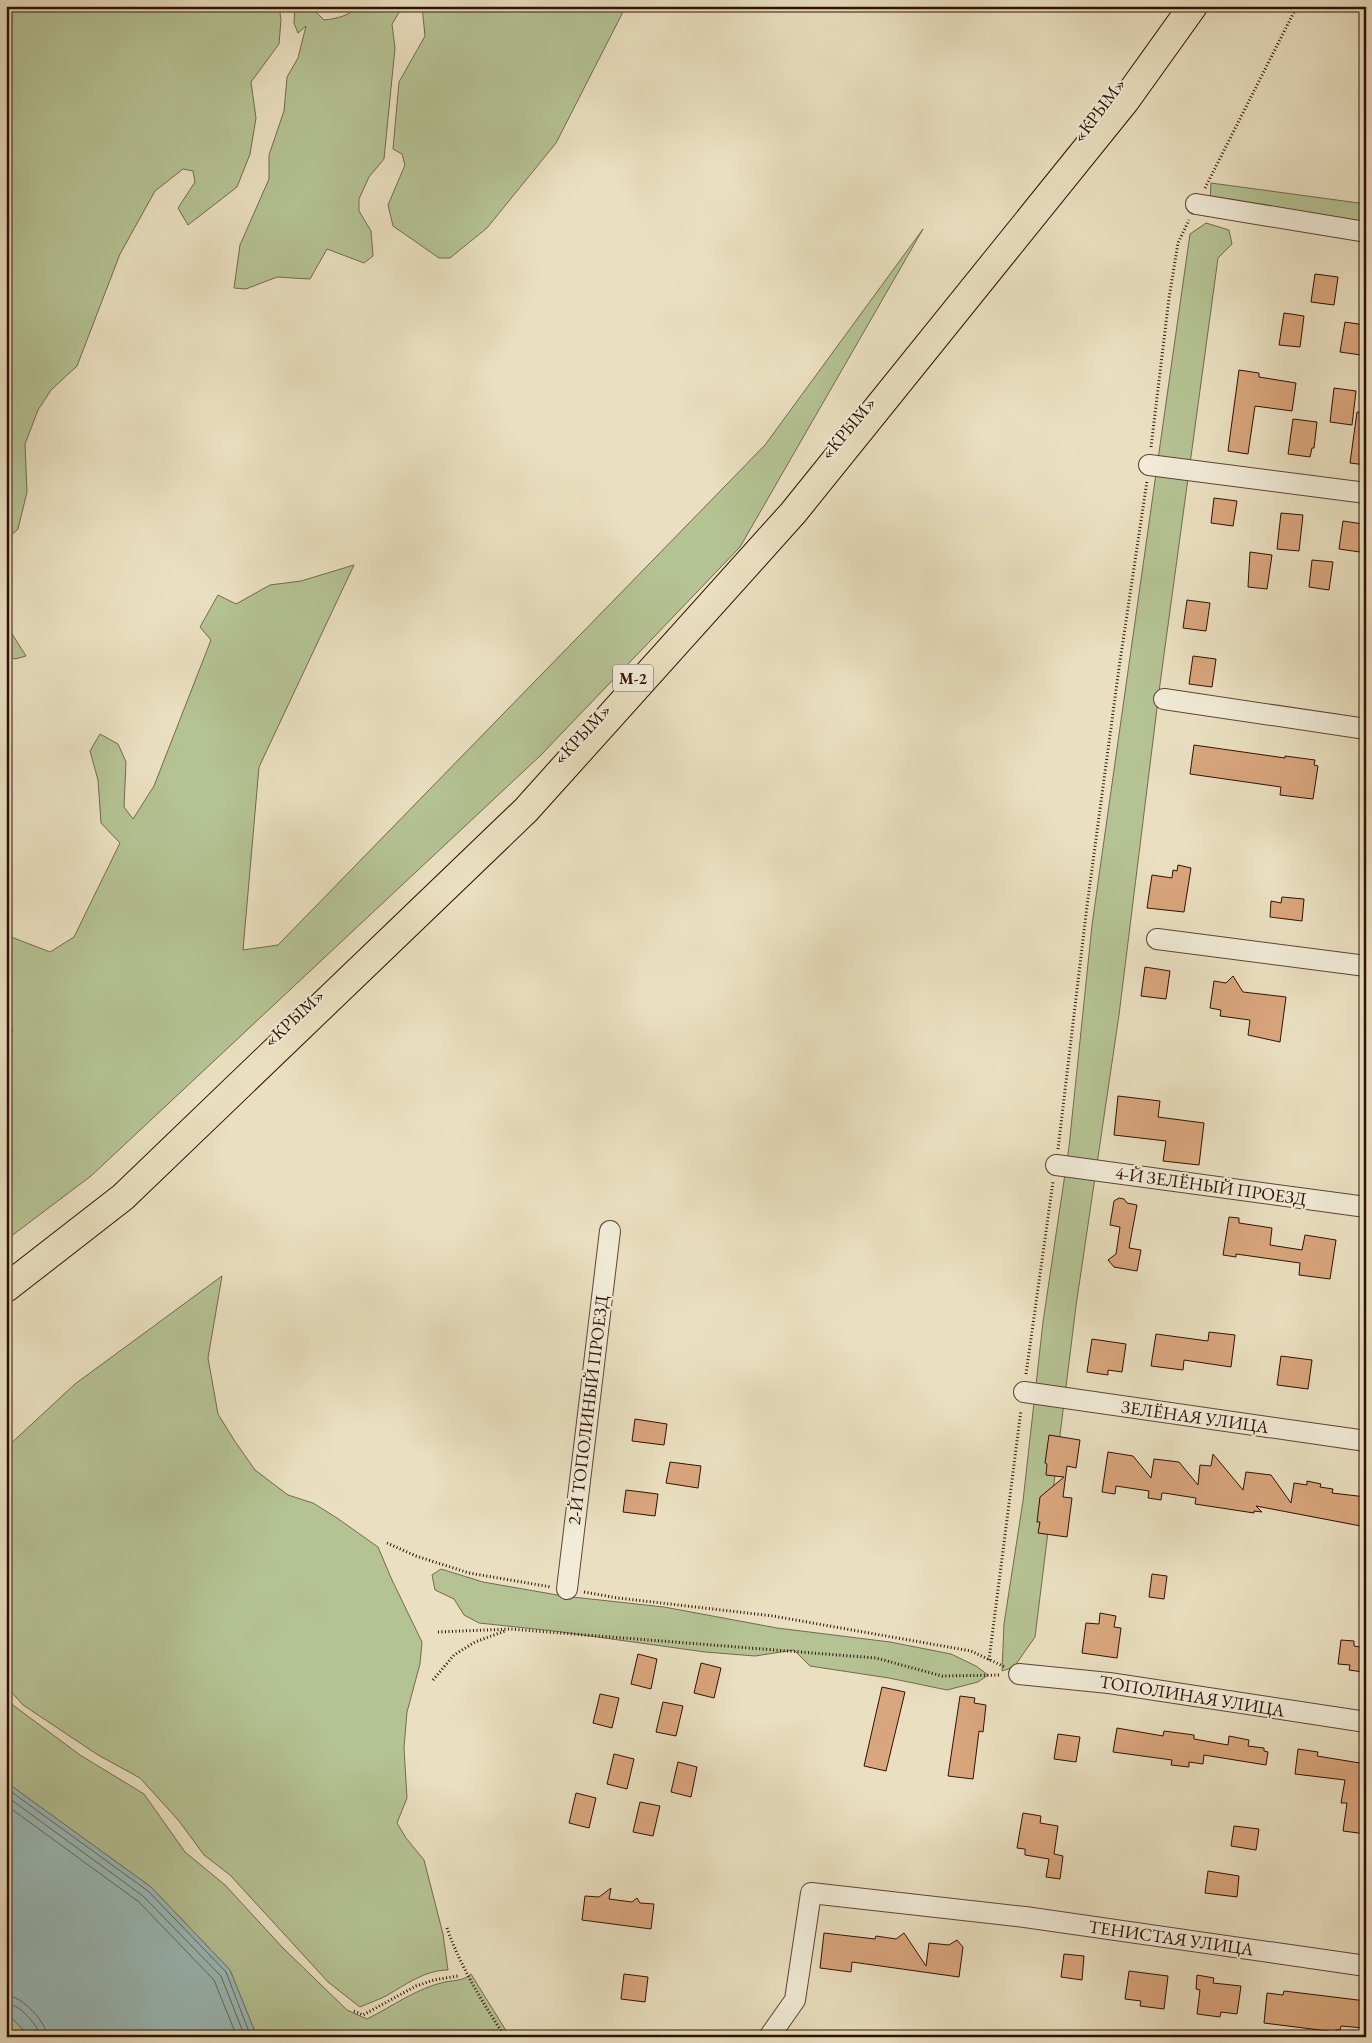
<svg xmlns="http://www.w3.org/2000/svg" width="1372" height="2043" font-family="'EB Garamond',serif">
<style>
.green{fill:#b5c394;stroke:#726a4c}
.water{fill:#9abbba;stroke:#6f7771}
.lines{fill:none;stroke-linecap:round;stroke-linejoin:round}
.shore{stroke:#64665f;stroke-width:1}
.building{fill:#daa67d;stroke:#2f1004}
.street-casing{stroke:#5e4433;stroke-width:22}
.highway-casing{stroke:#2f1004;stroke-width:30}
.path{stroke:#2f1004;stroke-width:3;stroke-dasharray:1 2.5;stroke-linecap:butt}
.street{stroke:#f1ebd7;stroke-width:20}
.highway{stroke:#eae0c1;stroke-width:28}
.labels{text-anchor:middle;stroke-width:4;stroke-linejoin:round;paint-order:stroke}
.shield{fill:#f1ebd7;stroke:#695243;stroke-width:1}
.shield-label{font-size:16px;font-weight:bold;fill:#2f1004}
.street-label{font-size:18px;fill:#2f1004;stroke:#f1ebd7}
</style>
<rect width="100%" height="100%" fill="#eae0c1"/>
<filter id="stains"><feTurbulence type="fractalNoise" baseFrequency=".004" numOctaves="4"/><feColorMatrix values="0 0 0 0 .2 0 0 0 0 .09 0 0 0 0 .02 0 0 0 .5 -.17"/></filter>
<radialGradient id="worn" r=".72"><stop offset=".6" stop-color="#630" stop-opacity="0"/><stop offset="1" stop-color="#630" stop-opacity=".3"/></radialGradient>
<g class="green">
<polygon points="6,6 279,6 281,20 279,44 251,82 256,118 250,154 237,187 188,225 178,208 195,182 193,171 183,169 155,191 120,254 77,366 51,390 38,410 25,444 27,492 18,529 6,540"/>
<path d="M295,6H320L316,12L324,20C336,19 351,15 359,6H403L392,24L395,48L384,159L369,177L359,199V211L371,231L373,256L364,263L327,249L310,279L277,277L246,289L234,288L240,245L269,179V155L284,111L287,77L298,58L306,26L298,33L294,23Z"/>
<polygon points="422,6 626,6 556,143 487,228 450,258 439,258 393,226 388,205 405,165 402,154 393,149 399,82 425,36"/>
<polygon points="1211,183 1366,204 1366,226 1210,203"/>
<polygon points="1206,223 1229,230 1232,244 1218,258 1160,684 1119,1015 1076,1306 1035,1637 1014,1667 1002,1671 1004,1624 1023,1501 1043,1322 1069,1147 1092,925 1190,234"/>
<polygon points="923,229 740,547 541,755 91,1176 6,1240 6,1046 13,1029 6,1036 6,935 50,952 74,937 120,843 101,823 98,780 90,751 100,734 118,744 126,762 124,807 133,819 154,786 211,640 200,627 218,595 236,604 270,585 301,581 354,565 259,767 243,950 278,945 765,445"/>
<polygon points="6,626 7,626 26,656 15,659 6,656"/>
<path d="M222,1276L208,1358L218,1414L234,1440L255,1470L288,1495L313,1503L337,1518L378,1547L392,1580L422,1642L420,1664L407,1712L404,1748L407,1798L397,1823L406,1838L424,1860L443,1934L448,1970C425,1970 405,1985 386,1996C378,2000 369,2003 360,2007L328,1982L230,1875L204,1855L179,1821L140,1778L98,1755L23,1705L6,1686V1448L75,1384Z"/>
<polygon points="441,1569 483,1582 563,1596 664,1607 777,1628 890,1642 951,1654 976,1666 988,1675 978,1682 947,1690 889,1678 810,1666 794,1650 755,1656 705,1652 554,1631 479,1623 464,1615 454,1599 435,1590 432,1575"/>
<path d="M6,1700L80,1755L144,1794L185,1852L225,1885L283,1948L347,2010L367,2019C393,2006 417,1988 445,1982C456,1980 463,1981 471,1974L510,2037H257L230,1970L151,1887L6,1782Z"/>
<polygon points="6,2012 30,2037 6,2037"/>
</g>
<polygon class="water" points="6,1782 151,1887 230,1970 257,2037 30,2037 6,2012"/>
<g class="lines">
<g class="shore">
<polyline points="6,1788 148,1891 226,1972 251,2037"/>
<polyline points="6,1796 143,1896 221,1976 245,2037"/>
<polyline points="6,1805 139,1902 214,1980 237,2037"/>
<path d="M6,1995C22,1996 47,2022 47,2037"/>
<path d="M6,2003C18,2003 39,2025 40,2037"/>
</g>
</g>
<g class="building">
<polygon points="1315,274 1338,277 1334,305 1311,302"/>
<polygon points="1284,313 1304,316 1300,347 1279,345"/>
<polygon points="1345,322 1365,325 1361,355 1340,352"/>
<polygon points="1239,370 1259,373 1259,377 1296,383 1292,411 1255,406 1248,454 1228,451"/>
<polygon points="1334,388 1356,391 1352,425 1330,422"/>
<polygon points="1357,412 1366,413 1366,465 1350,463"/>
<polygon points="1293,419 1317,422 1314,448 1312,448 1310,457 1288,454"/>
<polygon points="1214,498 1237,501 1233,526 1211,523"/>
<polygon points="1281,513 1303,515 1299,551 1277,549"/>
<polygon points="1343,521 1363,524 1360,552 1339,549"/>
<polygon points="1250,552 1272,555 1267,589 1248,587"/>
<polygon points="1312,560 1333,562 1329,590 1309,587"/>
<polygon points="1187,600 1210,603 1206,631 1183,628"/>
<polygon points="1193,656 1216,659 1212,687 1189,684"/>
<polygon points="1194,745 1285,758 1285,756 1315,760 1314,765 1318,766 1313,799 1280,795 1281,787 1190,774"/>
<polygon points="1178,865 1191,868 1184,912 1147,908 1152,875 1172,878 1173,870 1177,871"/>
<polygon points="1282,897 1304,899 1302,921 1270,917 1271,901 1281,903"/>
<polygon points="1145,967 1170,971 1166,999 1141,996"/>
<polygon points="1233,976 1243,992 1286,997 1280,1042 1248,1035 1250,1020 1220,1016 1221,1010 1210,1008 1214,981 1226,983"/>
<polygon points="1118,1096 1160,1101 1158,1117 1204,1123 1199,1165 1163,1161 1166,1141 1114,1135"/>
<polygon points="1119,1198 1124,1199 1127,1203 1137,1205 1129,1248 1141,1250 1137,1271 1114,1267 1108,1260 1116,1254 1120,1227 1110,1225 1114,1201"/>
<polygon points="1229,1217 1239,1218 1239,1223 1272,1228 1270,1245 1302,1250 1305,1235 1336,1240 1330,1279 1299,1275 1300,1263 1236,1254 1236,1257 1223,1255"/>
<polygon points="1209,1332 1235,1335 1231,1367 1184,1360 1183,1370 1151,1366 1156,1334 1208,1341"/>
<polygon points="1092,1339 1126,1344 1122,1372 1108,1370 1108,1375 1087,1372"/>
<polygon points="1281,1356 1312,1360 1308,1389 1277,1385"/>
<polygon points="635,1419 667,1424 664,1445 632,1441"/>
<polygon points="1049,1435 1080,1440 1076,1468 1067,1466 1063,1497 1072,1498 1067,1537 1038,1533 1040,1522 1037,1522 1040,1497 1064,1477 1046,1475 1047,1464 1045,1463"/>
<polygon points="1108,1452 1133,1456 1151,1478 1154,1459 1179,1462 1198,1485 1200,1465 1211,1466 1213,1454 1243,1490 1246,1472 1271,1475 1291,1503 1294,1483 1307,1485 1307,1481 1321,1484 1320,1487 1333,1489 1332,1493 1366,1497 1366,1527 1256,1506 1262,1512 1254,1511 1254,1513 1195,1504 1196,1498 1164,1493 1162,1493 1161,1500 1148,1498 1149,1491 1116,1486 1115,1494 1102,1492"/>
<polygon points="670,1462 701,1466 698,1488 666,1483"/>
<polygon points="626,1490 658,1494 655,1516 623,1512"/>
<polygon points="1152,1574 1167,1576 1164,1599 1149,1597"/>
<polygon points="1100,1613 1116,1616 1114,1627 1121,1628 1117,1658 1082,1653 1086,1623 1099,1624"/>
<polygon points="1341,1640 1354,1641 1354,1646 1366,1648 1363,1672 1349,1670 1350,1665 1338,1664"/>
<polygon points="638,1654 657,1659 651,1689 631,1684"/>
<polygon points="701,1663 721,1668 714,1698 694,1693"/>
<polygon points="882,1687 905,1692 886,1771 864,1766"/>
<polygon points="600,1694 619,1698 612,1728 593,1723"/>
<polygon points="960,1696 975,1698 974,1703 986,1705 983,1732 979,1731 973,1779 948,1776"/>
<polygon points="663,1702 683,1706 676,1736 656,1732"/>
<polygon points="1117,1728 1163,1736 1164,1731 1194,1735 1194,1739 1228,1745 1229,1736 1249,1740 1248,1746 1264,1748 1264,1751 1268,1752 1266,1765 1204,1755 1203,1764 1189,1762 1189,1767 1171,1765 1172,1760 1113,1752"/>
<polygon points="1058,1734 1080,1737 1076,1762 1054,1759"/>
<polygon points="1298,1749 1318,1752 1317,1756 1366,1764 1366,1834 1343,1831 1347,1803 1341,1803 1345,1780 1295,1774"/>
<polygon points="614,1754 634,1759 627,1789 607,1784"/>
<polygon points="678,1762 697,1767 691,1797 671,1792"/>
<polygon points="576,1793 596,1798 589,1828 569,1823"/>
<polygon points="640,1802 660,1806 653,1836 633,1832"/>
<polygon points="1023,1813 1041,1816 1040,1823 1058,1826 1054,1854 1063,1856 1060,1879 1046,1877 1049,1859 1025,1855 1025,1849 1017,1848"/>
<polygon points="1234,1826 1259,1829 1256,1850 1231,1846"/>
<polygon points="1208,1871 1239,1876 1237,1897 1205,1893"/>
<polygon points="611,1888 609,1899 632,1902 637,1898 640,1903 654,1904 651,1929 582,1920 585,1896 599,1897"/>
<polygon points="824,1933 875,1939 876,1936 896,1939 904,1933 926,1966 929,1943 949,1945 957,1940 963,1947 959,1977 852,1962 851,1972 820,1968"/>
<polygon points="1064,1954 1084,1956 1082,1980 1061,1977"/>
<polygon points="1129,1971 1168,1976 1164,2009 1140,2006 1141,2001 1125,1999"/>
<polygon points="624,1974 648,1977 645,2002 621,1999"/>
<polygon points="1197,1975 1214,1978 1213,1983 1241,1986 1237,2014 1221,2012 1220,2017 1197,2014 1200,1990 1196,1989"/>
<polygon points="1284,1991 1366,2001 1364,2028 1341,2026 1340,2030 1336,2030 1336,2032 1264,2023 1267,1993 1283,1995"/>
</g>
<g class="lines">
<defs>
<g id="street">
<polyline points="1196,204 1366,232"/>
<polyline points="1149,465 1366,493"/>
<polyline points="1164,699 1366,729"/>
<polyline points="1157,939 1366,966"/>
<polyline points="1056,1165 1366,1207"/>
<polyline points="1024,1392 1366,1441"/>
<polyline points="567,1589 610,1231"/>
<polyline points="1019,1674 1109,1683 1366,1722"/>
<polyline points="769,2037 795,2000 811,1893 1025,1917 1366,1966"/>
</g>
<polyline id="highway" points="6,1288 123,1197 526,810 793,513 1125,101 1193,6"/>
</defs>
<use href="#street" class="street-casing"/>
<use href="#highway" class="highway-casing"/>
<g class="path">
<polyline points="1205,188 1297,6"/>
<polyline points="1151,447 1169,298 1178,243 1189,220"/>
<polyline points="1058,1149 1087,906 1119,668 1147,481"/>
<polyline points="1026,1374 1053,1182"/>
<polyline points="387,1543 416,1556 469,1573 551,1587"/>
<polyline points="584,1592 618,1598 773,1616 971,1651 1005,1667"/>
<polyline points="438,1632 510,1629 876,1658 942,1676 1001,1675"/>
<polyline points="989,1660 1021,1410"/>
<polyline points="433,1680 454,1655 475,1642 505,1631"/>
<path d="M447,1928C461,1968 482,2001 505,2037"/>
<polyline points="354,2011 363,2015 416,1986 434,1980 458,1976"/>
</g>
<use href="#street" class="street"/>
<use href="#highway" class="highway"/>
</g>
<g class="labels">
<rect class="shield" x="613" y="664.5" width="40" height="27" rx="4"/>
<g class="shield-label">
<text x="633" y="684">М-2</text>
</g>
<g class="street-label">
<text transform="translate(1099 110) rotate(-53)" y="6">«КРЫМ»</text>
<text transform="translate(848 428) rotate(-50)" y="6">«КРЫМ»</text>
<text transform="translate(582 734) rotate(-47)" y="6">«КРЫМ»</text>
<text transform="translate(294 1018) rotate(-43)" y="6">«КРЫМ»</text>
<text transform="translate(1211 1186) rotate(8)" y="6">4-Й ЗЕЛЁНЫЙ ПРОЕЗД</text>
<text transform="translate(588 1410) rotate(-83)" y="6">2-Й ТОПОЛИНЫЙ ПРОЕЗД</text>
<text transform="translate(1195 1417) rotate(8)" y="6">ЗЕЛЁНАЯ УЛИЦА</text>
<text transform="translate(1192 1696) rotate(9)" y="6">ТОПОЛИНАЯ УЛИЦА</text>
<text transform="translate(1171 1938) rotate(8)" y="6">ТЕНИСТАЯ УЛИЦА</text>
</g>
</g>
<rect width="1372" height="2043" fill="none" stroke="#eae0c1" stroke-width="25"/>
<rect x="8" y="8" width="1357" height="2028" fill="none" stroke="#2f1004" stroke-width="2.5"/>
<rect x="12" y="12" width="1347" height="2018" fill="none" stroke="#2f1004"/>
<rect width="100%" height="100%" filter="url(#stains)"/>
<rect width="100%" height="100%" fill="url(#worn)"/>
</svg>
